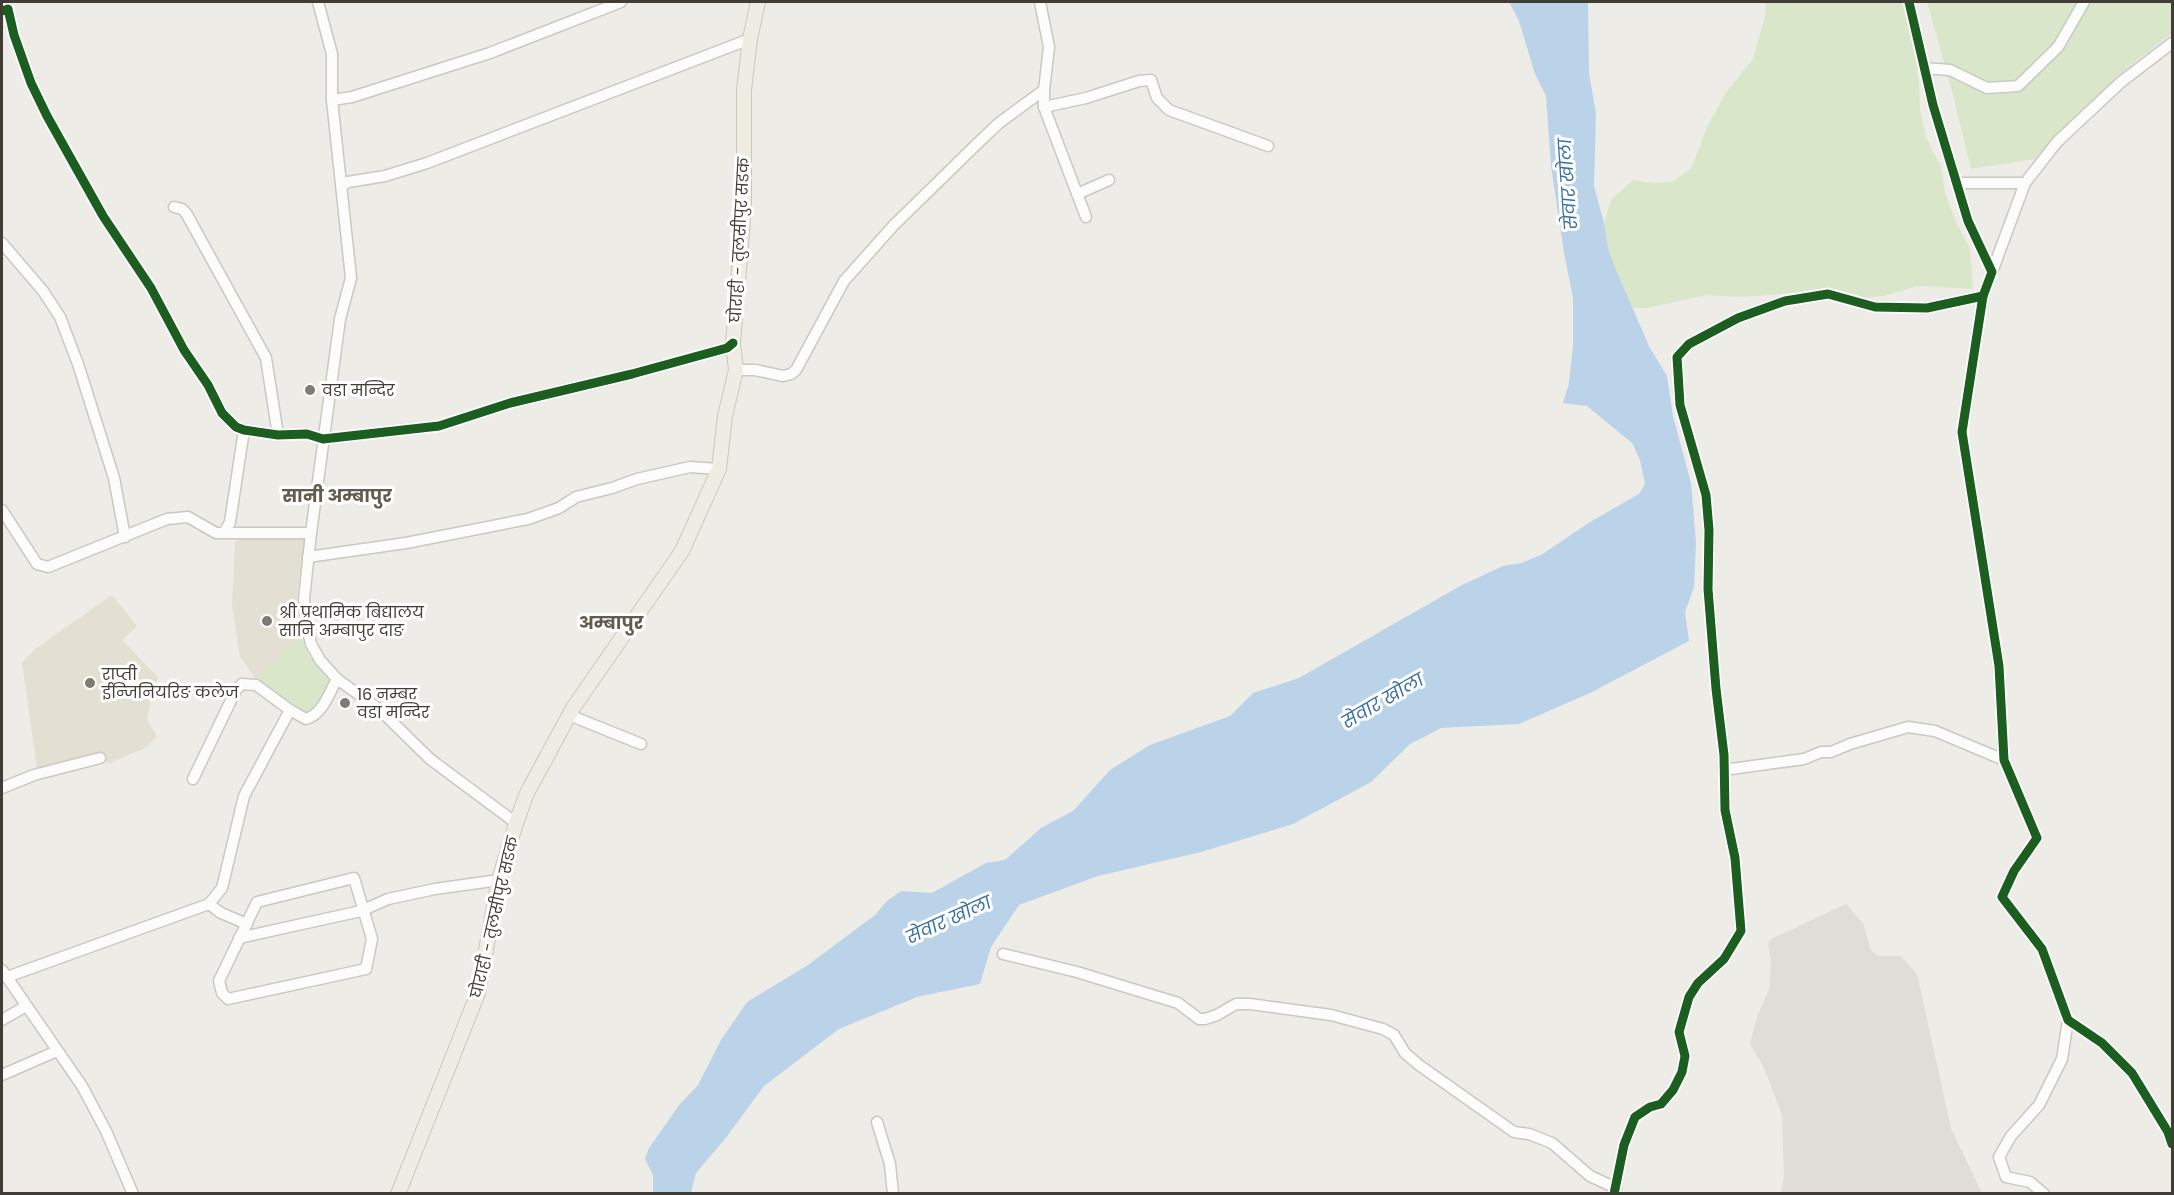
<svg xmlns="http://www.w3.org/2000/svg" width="2174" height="1195" font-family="Poppins,'Noto Sans Devanagari',sans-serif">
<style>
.industrial{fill:#e0ddd8}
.education{fill:#e3dfd3}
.green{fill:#d9e6c9}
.water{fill:#bbd3e8}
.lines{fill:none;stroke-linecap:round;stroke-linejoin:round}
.minor-casing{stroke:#c9c8c3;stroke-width:13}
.major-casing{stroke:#cdc8b6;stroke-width:16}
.minor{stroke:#fcfcfb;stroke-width:10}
.major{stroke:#efece3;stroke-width:14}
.cycleway-casing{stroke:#fff;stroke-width:13}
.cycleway{stroke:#1b5e20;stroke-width:9}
.poi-dot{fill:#7d7a73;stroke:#fff;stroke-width:2}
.labels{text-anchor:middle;stroke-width:6;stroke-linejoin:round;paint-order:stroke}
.street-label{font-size:16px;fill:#413d34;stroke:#fff}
.poi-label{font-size:16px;fill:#413d34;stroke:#fff;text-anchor:start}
.water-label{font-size:18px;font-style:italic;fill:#396fa1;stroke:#fff}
.neighbourhood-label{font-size:18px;font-weight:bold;fill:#635b4d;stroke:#fff}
</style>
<rect width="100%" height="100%" fill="#edece7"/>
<polygon class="industrial" points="1846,904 1863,923 1871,950 1878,956 1901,956 1917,974 1951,1128 1982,1193 1781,1193 1784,1175 1782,1115 1763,1066 1750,1044 1758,1014 1769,990 1771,960 1768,944 1771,939"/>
<g class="education">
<polygon points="240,537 305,539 298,585 297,601 301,637 286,647 273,666 261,672 256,679 240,657 232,605 235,543"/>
<polygon points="112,595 137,626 122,640 158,677 153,690 147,720 157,736 147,747 108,764 101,755 37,769 22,662 38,647"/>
</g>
<g class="green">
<polygon points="1766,2 1906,2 1919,83 1920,110 1926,137 1941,167 1945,193 1956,222 1970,249 1973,289 1917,286 1884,296 1863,298 1827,290 1745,297 1707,295 1647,308 1631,308 1601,234 1611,200 1633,180 1653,183 1671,182 1691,169 1708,125 1727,91 1753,59 1765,16"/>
<polygon points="1927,2 2172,2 2172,33 2126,69 2036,159 1971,169 1952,91"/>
<polygon points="301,637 308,655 331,682 317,706 306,712 256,679 261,672 273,666 286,647"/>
</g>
<polygon class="water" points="1509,2 1588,2 1589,73 1596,113 1594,186 1604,223 1608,248 1616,270 1649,346 1667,376 1673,416 1691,483 1696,542 1694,587 1685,612 1689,641 1590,693 1519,724 1441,728 1410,744 1371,782 1293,824 1201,852 1098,876 1019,905 991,947 980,984 917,997 839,1029 764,1086 725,1139 696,1173 691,1193 653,1193 653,1175 645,1159 649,1148 680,1104 698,1085 721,1040 747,1002 808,965 875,915 887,901 901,891 932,893 986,863 1005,860 1041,828 1073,811 1110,770 1150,745 1230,716 1253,693 1299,678 1462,585 1503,566 1521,563 1541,555 1590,522 1639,494 1645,484 1640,460 1632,443 1587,406 1563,403 1569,383 1573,346 1573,298 1564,253 1551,166 1546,96 1535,74 1519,21"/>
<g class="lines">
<defs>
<g id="minor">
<polyline points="318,2 332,54 332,100 351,278 340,319 311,533 304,599 306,624 311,644 320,660 337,679 379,709 430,759 516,823"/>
<polyline points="1909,2 1933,105 1968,221 1992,272 1983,296 1962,432 1999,666 2004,760 2037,838 2014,871 2002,897 2042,949 2068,1020 2102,1043 2132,1073 2168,1132 2172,1144"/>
<polyline points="2,11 8,9 14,35 31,83 47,116 103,216 151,288 184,350 208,385 222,413 236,427 244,430 278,435 307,434 323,439 439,426 510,403 632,374 727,348 733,343"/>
<polyline points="1924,68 1950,70 1987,88 2018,86 2058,47 2084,2"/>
<polyline points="1044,90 1044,107 1086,217"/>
<polyline points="332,100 352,97 490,53 621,2"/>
<polyline points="1044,107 1086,98 1139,81 1151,80 1157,98 1169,110 1268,146"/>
<polyline points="1958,183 2025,183"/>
<polyline points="342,186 348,182 385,176 427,163 750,39"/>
<polyline points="1077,194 1109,180"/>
<polyline points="174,207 182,209 186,213 266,358 278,435"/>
<polyline points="2,243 43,291 60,317 78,364 114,478 125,537"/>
<polyline points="1992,272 2025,183 2057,142 2121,82 2172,43"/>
<polyline points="736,370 755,370 783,376 791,374 796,370 844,281 894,225 981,140 999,123 1044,90 1049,47 1040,2"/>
<polyline points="2,510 37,564 48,567 167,519 188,517 216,533 224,533 230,522 244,430"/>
<polyline points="224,533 311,533"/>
<polyline points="308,557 406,543 528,519 559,508 576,497 612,488 637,479 690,467 719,469"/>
<polyline points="569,715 641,744"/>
<polyline points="1724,770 1804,759 1821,752 1831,752 1850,744 1908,727 1935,731 2004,760"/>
<path d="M193,779L236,690L242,684L256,685L290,710L306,719C323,714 329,693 337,679"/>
<polyline points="2,788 34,775 100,758"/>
<polygon points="354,878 372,939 366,969 228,999 222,993 219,981 257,902"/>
<polyline points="209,904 222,888 244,796 290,710"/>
<polyline points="239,938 361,911 388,899 435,889 499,880"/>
<polyline points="1003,954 1077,972 1178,1003 1199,1019 1205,1019 1217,1015 1236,1004 1250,1004 1331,1015 1383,1029 1394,1035 1405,1053 1419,1065 1514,1132 1529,1134 1552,1143 1590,1176 1616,1188"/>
<polyline points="2,970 82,1086 106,1131 133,1194"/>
<polyline points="7,977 209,904 221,913 247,924"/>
<polyline points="2,1020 26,1006"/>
<polyline points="2,1075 57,1051"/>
<polyline points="877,1122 890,1164 893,1194"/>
<polyline points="1614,1194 1624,1145 1635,1117 1650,1107 1661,1104 1673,1090 1682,1072 1685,1056 1679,1032 1689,997 1698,983 1724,959 1741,931 1735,858 1725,810 1724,755 1716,689 1708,589 1709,530 1706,495 1680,405 1677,357 1689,344 1738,318 1785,301 1828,294 1875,307 1927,308 1983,296"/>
<polyline points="2044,1194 2030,1182 2006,1177 1999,1157 2011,1136 2039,1105 2062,1059 2068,1020"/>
</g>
<polyline id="major" points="398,1194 478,993 499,880 516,823 527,793 573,708 682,551 719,469 725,416 736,370 733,343 744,207 744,90 750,39 758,2"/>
</defs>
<use href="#minor" class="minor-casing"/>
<use href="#major" class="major-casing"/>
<use href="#minor" class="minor"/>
<use href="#major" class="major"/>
<defs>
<g id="cycleway">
<polyline points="1909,2 1933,105 1968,221 1992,272 1983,296 1962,432 1999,666 2004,760 2037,838 2014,871 2002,897 2042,949 2068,1020 2102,1043 2132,1073 2168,1132 2172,1144"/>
<polyline points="2,11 8,9 14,35 31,83 47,116 103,216 151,288 184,350 208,385 222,413 236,427 244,430 278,435 307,434 323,439 439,426 510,403 632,374 727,348 733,343"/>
<polyline points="1614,1194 1624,1145 1635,1117 1650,1107 1661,1104 1673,1090 1682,1072 1685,1056 1679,1032 1689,997 1698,983 1724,959 1741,931 1735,858 1725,810 1724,755 1716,689 1708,589 1709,530 1706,495 1680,405 1677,357 1689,344 1738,318 1785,301 1828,294 1875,307 1927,308 1983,296"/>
</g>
</defs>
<use href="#cycleway" class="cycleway-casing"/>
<use href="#cycleway" class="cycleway"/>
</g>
<g class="poi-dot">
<circle cx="310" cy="390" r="6"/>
<circle cx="267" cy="621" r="6"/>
<circle cx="90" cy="683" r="6"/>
<circle cx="345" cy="703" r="6"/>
</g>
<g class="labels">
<g class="street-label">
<text transform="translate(739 240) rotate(-87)" y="6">घोराही - तुलसीपुर सडक</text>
<text transform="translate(494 917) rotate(-77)" y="6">घोराही - तुलसीपुर सडक</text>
</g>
<g class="poi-label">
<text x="322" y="396">वडा मन्दिर</text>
<text x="279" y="618">श्री प्रथामिक बिद्यालय<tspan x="279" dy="18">सानि अम्बापुर दाङ</tspan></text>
<text x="102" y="680">राप्ती<tspan x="102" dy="18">ईन्जिनियरिङ कलेज</tspan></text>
<text x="357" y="700">१६ नम्बर<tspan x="357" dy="18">वडा मन्दिर</tspan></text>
</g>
<g class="water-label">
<text transform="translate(1568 184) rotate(-94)" y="6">सेवार खोला</text>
<text transform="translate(1383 701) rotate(-30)" y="6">सेवार खोला</text>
<text transform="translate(949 920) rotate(-24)" y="6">सेवार खोला</text>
</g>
<g class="neighbourhood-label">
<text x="337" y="502">सानी अम्बापुर</text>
<text x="611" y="629">अम्बापुर</text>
</g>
</g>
<rect width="2174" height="1195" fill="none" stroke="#413d34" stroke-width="6"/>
</svg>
